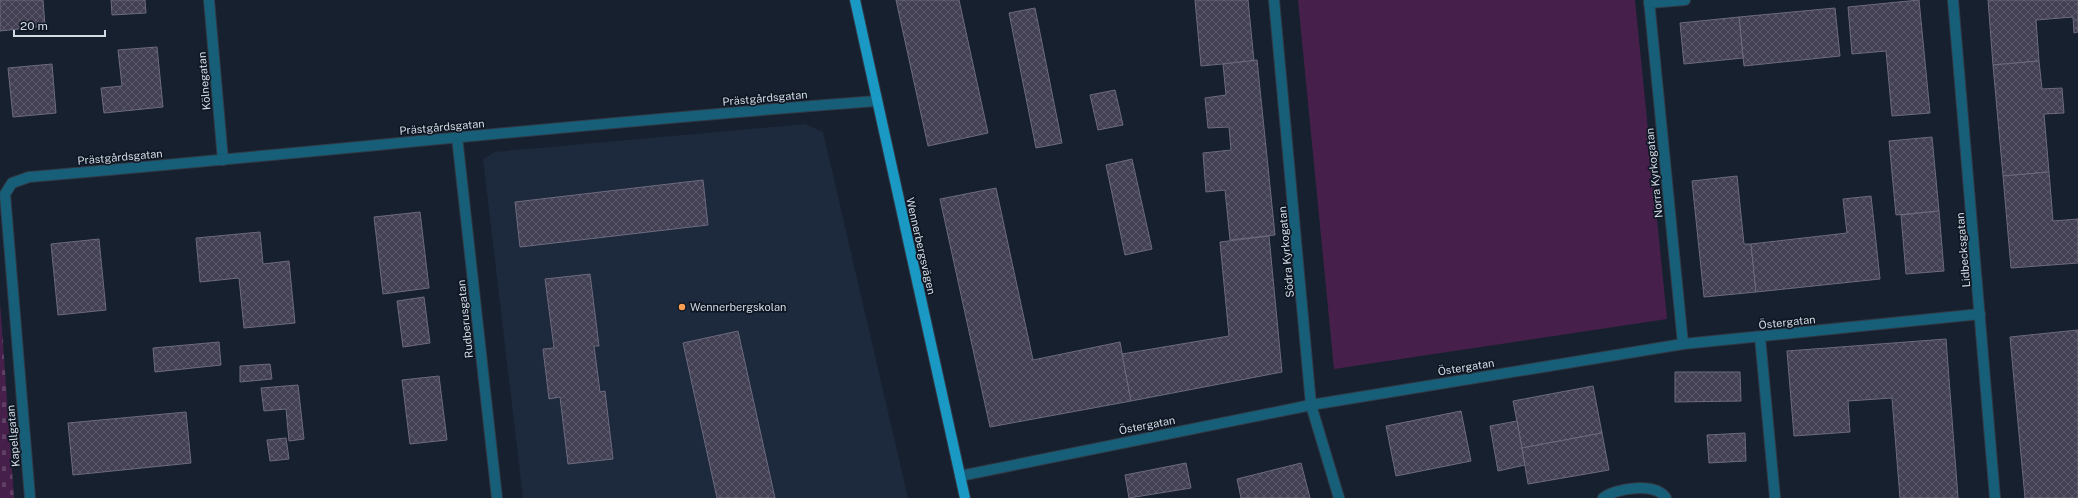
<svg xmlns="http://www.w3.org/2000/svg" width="2078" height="498" font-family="'Public Sans',sans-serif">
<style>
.built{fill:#1d293d}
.green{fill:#46204b}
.cemetery{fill:url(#cemetery-stones)}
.building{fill:url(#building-cross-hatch);stroke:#6d6a7e}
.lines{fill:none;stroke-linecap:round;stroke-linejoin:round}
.minor-casing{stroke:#313a47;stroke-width:12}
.major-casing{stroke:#313a47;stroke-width:12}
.minor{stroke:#175e78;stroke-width:10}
.major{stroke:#1999c4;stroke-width:10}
.poi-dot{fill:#fb9e51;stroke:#0e1724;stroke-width:1.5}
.labels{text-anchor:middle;stroke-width:3.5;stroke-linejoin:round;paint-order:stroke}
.street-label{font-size:11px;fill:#d4dae4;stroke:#0e1724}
.poi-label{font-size:11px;fill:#d4dae4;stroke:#0e1724;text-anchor:start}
</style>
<defs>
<pattern id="cemetery-stones" width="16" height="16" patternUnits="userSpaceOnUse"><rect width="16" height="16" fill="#46204b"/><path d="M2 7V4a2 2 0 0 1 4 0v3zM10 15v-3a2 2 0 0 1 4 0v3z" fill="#604065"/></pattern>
<pattern id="building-cross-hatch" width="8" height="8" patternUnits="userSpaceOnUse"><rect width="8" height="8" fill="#424052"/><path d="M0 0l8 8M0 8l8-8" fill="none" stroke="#5c5b6b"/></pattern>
</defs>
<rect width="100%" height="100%" fill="#17202e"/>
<polygon class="built" points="805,124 823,132 908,498 523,498 483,159 495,152"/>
<polygon class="green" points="1298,0 1635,0 1667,319 1334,369"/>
<polygon class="cemetery" points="0,303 1,315 14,498 0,498"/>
<g class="building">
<polygon points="0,0 43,0 45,26 0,31"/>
<polygon points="111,0 145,0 146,13 112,15"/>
<polygon points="896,0 959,0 988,133 928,146"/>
<polygon points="1195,0 1248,0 1254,61 1201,66"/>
<polygon points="1919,0 1930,113 1892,116 1886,51 1852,54 1848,7"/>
<polygon points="1988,0 2078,0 2078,32 2074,33 2073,17 2036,20 2039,61 1993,65"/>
<polygon points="1035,8 1062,143 1036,148 1009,13"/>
<polygon points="1835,8 1840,56 1744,66 1739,17"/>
<polygon points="1739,17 1743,58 1684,64 1680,23"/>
<polygon points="157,47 163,107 104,113 101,88 122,86 118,50"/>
<polygon points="1257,60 1275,235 1230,240 1225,190 1206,192 1203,153 1231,150 1229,127 1208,128 1205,98 1226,95 1223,64"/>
<polygon points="2039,61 2042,89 2062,88 2064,113 2044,114 2049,172 2003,176 1993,65"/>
<polygon points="52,64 56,113 13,117 8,68"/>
<polygon points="1115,90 1123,125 1098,130 1090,95"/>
<polygon points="1932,137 1939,211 1896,215 1889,141"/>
<polygon points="1132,159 1152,249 1125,255 1106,165"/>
<polygon points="2049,172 2053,221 2078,219 2078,263 2011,268 2003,176"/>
<polygon points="1737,176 1744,244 1751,244 1756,292 1704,297 1692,181"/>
<polygon points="703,180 708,225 520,247 515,202"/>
<polygon points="996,188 1033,360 1120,342 1131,401 990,427 940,199"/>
<polygon points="1871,196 1880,279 1756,292 1751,244 1847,233 1843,199"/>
<polygon points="1939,211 1944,271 1906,274 1901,215"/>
<polygon points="420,212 429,288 383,294 374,217"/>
<polygon points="260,232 263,264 289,261 295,323 244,328 239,278 200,282 196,238"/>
<polygon points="1269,236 1282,372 1131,401 1122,354 1229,336 1220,242"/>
<polygon points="99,239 106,310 58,315 51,244"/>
<polygon points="590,274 599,346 594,346 600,392 605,391 613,459 568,464 560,397 549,399 543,349 554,348 545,279"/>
<polygon points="424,297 430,343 403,347 397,301"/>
<polygon points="2078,330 2078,498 2025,498 2010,337"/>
<polygon points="738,331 775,498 717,498 683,343"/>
<polygon points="1946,339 1958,498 1900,498 1892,398 1848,401 1850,432 1794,436 1787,351"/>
<polygon points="219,342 221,365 155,372 153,348"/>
<polygon points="270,364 272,379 240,382 240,366"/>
<polygon points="1675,372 1740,372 1741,401 1675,402"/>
<polygon points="439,376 447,440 410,444 402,380"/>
<polygon points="298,385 304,439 289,441 286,409 264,411 261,388"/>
<polygon points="1593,386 1602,433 1522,448 1513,401"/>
<polygon points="1461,411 1471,461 1396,476 1386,426"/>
<polygon points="186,412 191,463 73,475 68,423"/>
<polygon points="1517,421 1525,465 1498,471 1490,426"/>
<polygon points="1602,433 1609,470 1528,484 1522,448"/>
<polygon points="1745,433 1746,461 1709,463 1707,435"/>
<polygon points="286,438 289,459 270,461 267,440"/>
<polygon points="1186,463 1191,488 1129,498 1125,475"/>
<polygon points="1301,463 1310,498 1241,498 1237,479"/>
</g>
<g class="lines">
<defs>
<g id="minor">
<polyline points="209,0 223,160"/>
<polyline points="1274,0 1311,405 1339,498"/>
<polyline points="1649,0 1683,344"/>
<polyline points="1953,0 1995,498"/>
<polyline points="1649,3 1685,0"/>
<polyline points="457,137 497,498"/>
<polyline points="1760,337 1775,498"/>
<polyline points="960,476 1311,405 1683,344 1980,314"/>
<path d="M30,498L5,194L12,183L29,177C311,153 593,122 876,101"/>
<path d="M1603,498C1616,488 1655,482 1666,498"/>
</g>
<polyline id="major" points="855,0 965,498"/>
</defs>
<use href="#minor" class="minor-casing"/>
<use href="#major" class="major-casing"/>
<use href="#minor" class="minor"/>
<use href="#major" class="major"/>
</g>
<circle class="poi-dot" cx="682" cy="307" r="4"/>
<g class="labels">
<g class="street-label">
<text transform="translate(204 81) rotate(-95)" y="4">Kölnegatan</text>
<text transform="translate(765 98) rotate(-5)" y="4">Prästgårdsgatan</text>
<text transform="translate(442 127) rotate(-5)" y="4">Prästgårdsgatan</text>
<text transform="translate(120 157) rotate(-5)" y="4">Prästgårdsgatan</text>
<text transform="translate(1654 173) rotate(-96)" y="4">Norra Kyrkogatan</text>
<text transform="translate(921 246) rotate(77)" y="4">Wennerbergsvägen</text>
<text transform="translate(1963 250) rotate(-95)" y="4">Lidbecksgatan</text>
<text transform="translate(1286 252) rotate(-95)" y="4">Södra Kyrkogatan</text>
<text transform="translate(465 319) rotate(-96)" y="4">Rudberusgatan</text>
<text transform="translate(1787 322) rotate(-6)" y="4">Östergatan</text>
<text transform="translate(1466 367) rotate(-9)" y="4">Östergatan</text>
<text transform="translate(1147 425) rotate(-11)" y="4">Östergatan</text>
<text transform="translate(13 436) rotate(-95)" y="4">Kapellgatan</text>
</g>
<g class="poi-label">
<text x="690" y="311">Wennerbergskolan</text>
</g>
</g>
<path d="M14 30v6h91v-6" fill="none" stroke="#d4dae4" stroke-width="2"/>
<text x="20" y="30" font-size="12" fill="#d4dae4" stroke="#0e1724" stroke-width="3" paint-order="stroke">20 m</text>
</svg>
